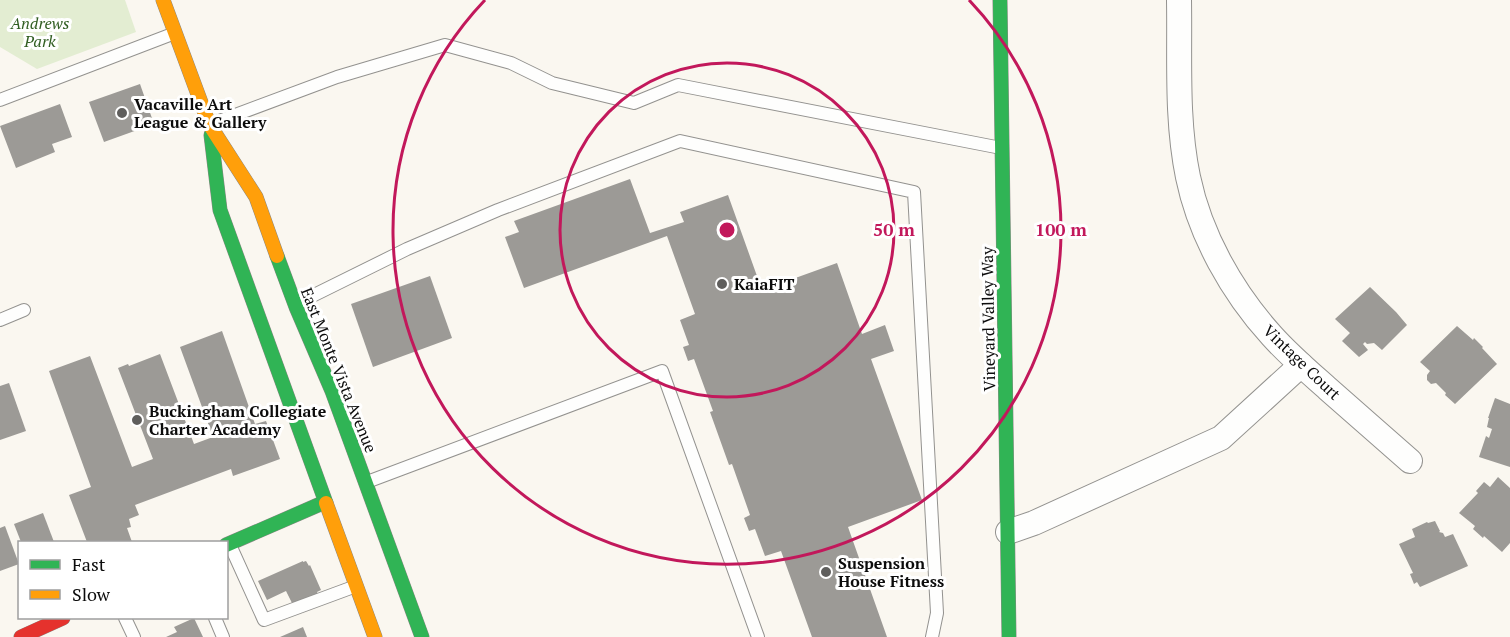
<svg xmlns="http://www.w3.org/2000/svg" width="1510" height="637" font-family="'PT Serif',serif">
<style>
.green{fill:#e3edd2}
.building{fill:#9c9a96}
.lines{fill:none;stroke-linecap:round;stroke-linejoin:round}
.lane-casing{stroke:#93928f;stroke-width:14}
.street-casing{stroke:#93928f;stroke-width:26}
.fast-casing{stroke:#8a8885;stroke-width:15}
.slow-casing{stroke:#8a8885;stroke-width:15}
.jam-casing{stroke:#8a8885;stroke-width:15}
.lane{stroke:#fefefd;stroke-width:12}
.street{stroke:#fefefd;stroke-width:24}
.fast{stroke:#30b455;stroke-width:14}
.slow{stroke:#ff9f0a;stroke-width:14}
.jam{stroke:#e5322d;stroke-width:14}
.ring{fill:none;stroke:#c2185b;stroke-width:3}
.poi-dot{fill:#5f5e5c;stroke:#fff;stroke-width:2}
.labels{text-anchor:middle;stroke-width:6;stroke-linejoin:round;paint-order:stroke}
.park-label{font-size:16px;font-style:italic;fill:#315e22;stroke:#fff}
.poi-label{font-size:16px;font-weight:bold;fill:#0c0c0c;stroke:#fff;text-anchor:start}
.street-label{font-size:16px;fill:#0c0c0c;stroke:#fff}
.centre{fill:#c2185b;stroke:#fff;stroke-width:3}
.ring-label{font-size:18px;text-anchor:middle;font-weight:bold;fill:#c2185b;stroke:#fff;stroke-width:6;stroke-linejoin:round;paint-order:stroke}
</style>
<rect width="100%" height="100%" fill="#faf7f0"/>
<polygon class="green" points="0,0 125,0 136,32 37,69 0,47"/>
<g class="building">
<polygon points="140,84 154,124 104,142 89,102"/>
<polygon points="60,104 72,137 52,144 55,152 16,168 0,126"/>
<polygon points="630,179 650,233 684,222 680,212 728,195 762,290 837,263 862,334 885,325 894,351 871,359 922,500 848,527 887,637 812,637 781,551 765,556 755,529 749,531 744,518 750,515 732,464 729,465 710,412 713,411 694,359 688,361 683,347 689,345 680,320 695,314 667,236 524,288 505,237 519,232 514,221"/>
<polygon points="430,276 452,338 373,367 351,304"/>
<polygon points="1370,287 1396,312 1407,325 1382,350 1374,343 1367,344 1365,342 1363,344 1368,350 1359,357 1342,341 1350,333 1335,319"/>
<polygon points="1457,326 1473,340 1474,338 1483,347 1482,348 1497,364 1455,404 1445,395 1446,393 1436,383 1431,384 1427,380 1427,375 1430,371 1420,362"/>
<polygon points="222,331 255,424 266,421 280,459 233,476 231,469 135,505 139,515 129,519 131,527 127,528 132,542 87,542 69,495 91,487 49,371 90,356 132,467 153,459 118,368 128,364 129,366 160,354 194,444 213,437 180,347"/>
<polygon points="9,383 26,431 0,440 0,386"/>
<polygon points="1495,398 1510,404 1510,467 1479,457 1486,436 1489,438 1492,429 1487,427 1489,418 1488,418"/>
<polygon points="1498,477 1510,488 1510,543 1502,552 1484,536 1483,538 1473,529 1475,526 1459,513 1478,493 1476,491 1484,482 1490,487"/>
<polygon points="43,513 54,542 21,542 14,524"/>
<polygon points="1435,521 1440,531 1439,532 1443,533 1445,537 1453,534 1468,566 1420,587 1417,582 1414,584 1410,574 1413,573 1399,544 1415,537 1412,529 1427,522 1428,523"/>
<polygon points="5,526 19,564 0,571 0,528"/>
<polygon points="303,561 303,562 306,561 309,566 310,565 321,590 317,592 318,594 293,605 286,591 267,600 258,581"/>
<polygon points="194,618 203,637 166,637 177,632 174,627"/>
<polygon points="303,627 307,637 280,637"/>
</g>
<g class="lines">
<defs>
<g id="lane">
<polyline points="0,100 175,33"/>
<polyline points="211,124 337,77 445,45 511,63 552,83 634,103 678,85 1001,148"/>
<polyline points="296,304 407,249 498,210 680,141 914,192 937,613 932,637"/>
<polyline points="0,320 24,310"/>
<polyline points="367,482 662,371 758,637"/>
<polyline points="230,545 264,620 356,586"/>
<polyline points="125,618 134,637"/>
<polyline points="215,618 223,637"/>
</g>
<g id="street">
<path d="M1179,0C1180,59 1176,119 1188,177C1200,235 1232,292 1272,336C1289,355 1309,372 1328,389C1355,413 1383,437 1410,461"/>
<polyline points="1008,532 1034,523 1221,438 1301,365"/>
</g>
<g id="fast">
<polyline points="1000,0 1009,637"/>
<polyline points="211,135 220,210 326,503"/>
<polyline points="277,256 296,307 332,391 422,637"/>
<polyline points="226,545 325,502"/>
</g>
<g id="slow">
<polyline points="163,0 209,124 256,197 277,256"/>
<polyline points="326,503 375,637"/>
</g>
<polyline id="jam" points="21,637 63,618"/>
</defs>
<use href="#lane" class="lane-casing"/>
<use href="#street" class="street-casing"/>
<use href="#fast" class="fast-casing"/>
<use href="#slow" class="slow-casing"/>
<use href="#jam" class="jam-casing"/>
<use href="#lane" class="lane"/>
<use href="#street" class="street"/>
<use href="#fast" class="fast"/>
<use href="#slow" class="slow"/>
<use href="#jam" class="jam"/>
</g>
<g class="ring">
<circle cx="727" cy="230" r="167"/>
<path d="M969 0A334 334 0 1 1 485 0"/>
</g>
<g class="poi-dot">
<circle cx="122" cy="113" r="6"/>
<circle cx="722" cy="284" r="6"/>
<circle cx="137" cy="420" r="6"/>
<circle cx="826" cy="572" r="6"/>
</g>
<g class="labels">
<g class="park-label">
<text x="40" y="29">Andrews<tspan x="40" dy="18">Park</tspan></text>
</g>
<g class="poi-label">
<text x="134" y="110">Vacaville Art<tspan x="134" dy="18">League &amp; Gallery</tspan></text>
<text x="734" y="290">KaiaFIT</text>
<text x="149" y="417">Buckingham Collegiate<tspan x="149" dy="18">Charter Academy</tspan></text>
<text x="838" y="569">Suspension<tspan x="838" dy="18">House Fitness</tspan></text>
</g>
<g class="street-label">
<text transform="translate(988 319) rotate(-91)" y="6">Vineyard Valley Way</text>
<text transform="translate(1302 362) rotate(44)" y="6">Vintage Court</text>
<text transform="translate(339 370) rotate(68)" y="6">East Monte Vista Avenue</text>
</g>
</g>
<circle cx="727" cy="230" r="9" class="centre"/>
<g class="ring-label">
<text x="894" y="236">50 m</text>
<text x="1061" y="236">100 m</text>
</g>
<rect x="18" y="541" width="210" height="78" fill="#ffffff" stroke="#9e9e9e" stroke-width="1.5"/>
<rect x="30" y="560" width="30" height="9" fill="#30b455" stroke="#9e9e9e" stroke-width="1.5"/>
<text x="72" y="571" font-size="18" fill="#0c0c0c">Fast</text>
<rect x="30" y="590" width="30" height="9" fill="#ff9f0a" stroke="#9e9e9e" stroke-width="1.5"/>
<text x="72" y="601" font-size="18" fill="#0c0c0c">Slow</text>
</svg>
